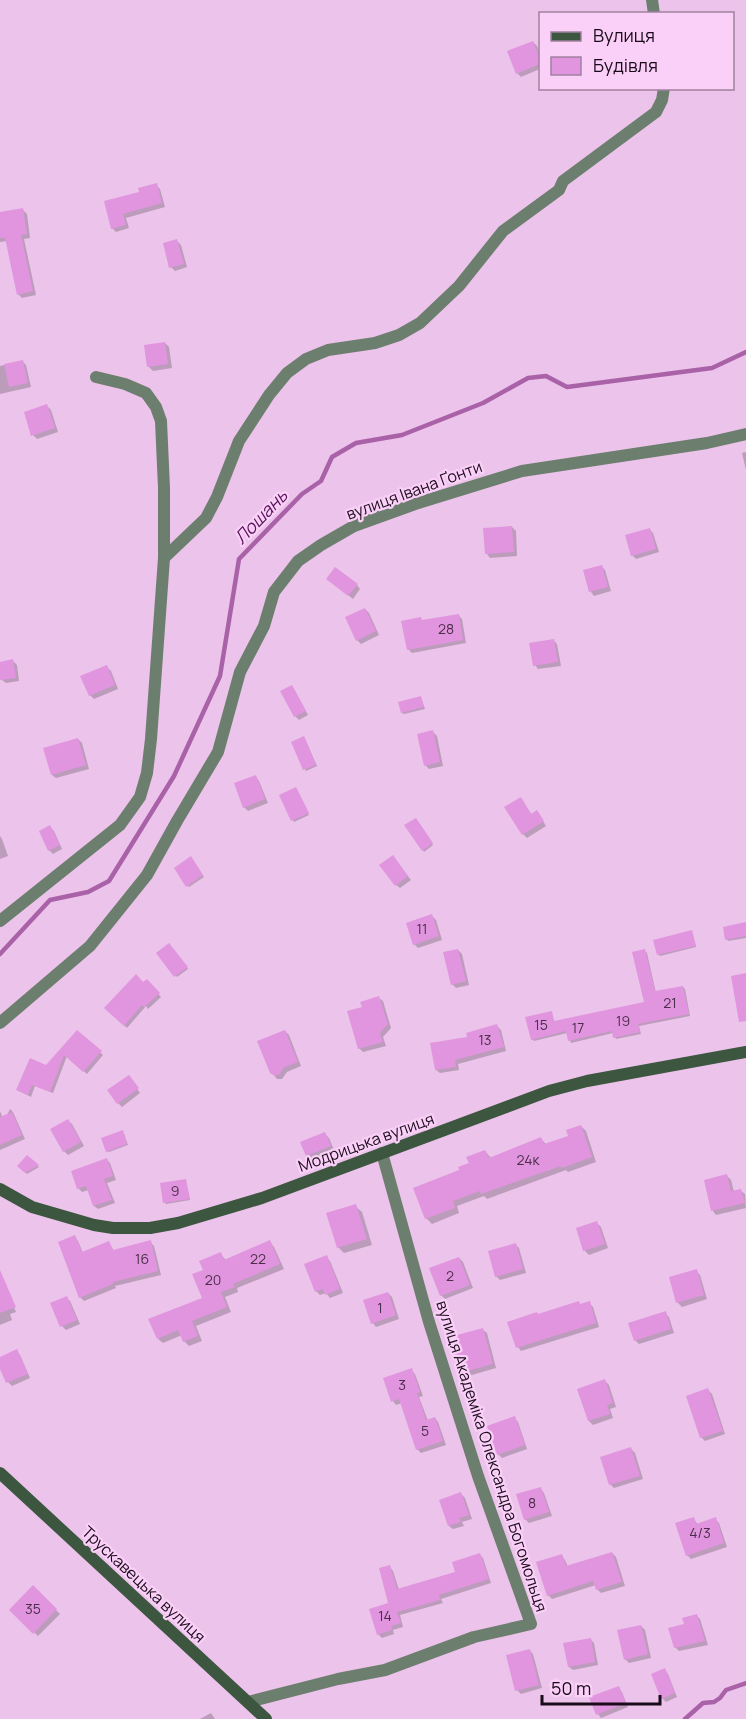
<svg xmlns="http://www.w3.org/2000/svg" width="746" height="1719" font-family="Manrope,sans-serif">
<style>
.shadow{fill:#0003}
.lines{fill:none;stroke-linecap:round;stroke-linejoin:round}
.stream{stroke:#a961a8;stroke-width:4.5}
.building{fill:#e095de}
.street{stroke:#6c7e6e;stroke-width:12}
.secondary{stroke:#3d5640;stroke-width:12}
.labels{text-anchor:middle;stroke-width:4.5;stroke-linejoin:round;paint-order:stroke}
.number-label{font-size:14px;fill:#4b2e4a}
.street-label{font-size:16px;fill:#190b19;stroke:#fad0f8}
.water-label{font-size:18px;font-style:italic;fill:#581458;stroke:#fad0f8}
</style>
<rect width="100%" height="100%" fill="#ecc3ea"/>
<g class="shadow">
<polygon points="533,42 537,46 540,56 540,69 521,77 517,73"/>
<polygon points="156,185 160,189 165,207 126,218 129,228 116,232 112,228 105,202 141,193"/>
<polygon points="23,210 27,214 30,238 24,239 36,295 22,298 18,294 7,241 0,242 0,214"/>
<polygon points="177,241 181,245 187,267 175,271 171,267"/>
<polygon points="165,343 169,347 172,368 153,371 149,367"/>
<polygon points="22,361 26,365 31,387 0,394 0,366"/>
<polygon points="47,406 51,410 58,432 37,439 33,435"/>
<polygon points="746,452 746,470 742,453"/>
<polygon points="512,527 516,531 517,556 490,558 487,554"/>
<polygon points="649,529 653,533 659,552 636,559 632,555"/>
<polygon points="601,566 605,570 611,591 594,596 591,592 585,571"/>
<polygon points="332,582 357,585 360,589 353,599"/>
<polygon points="365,609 369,613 379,635 361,644 357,640"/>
<polygon points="458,615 462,619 466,643 412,653 408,649 423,621"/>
<polygon points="553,640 557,644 561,666 538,669 535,665"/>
<polygon points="13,661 17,665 19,681 6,683 2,680 0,663"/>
<polygon points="107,667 111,671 118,689 94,699 90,695"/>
<polygon points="291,687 295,691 308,715 299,720 295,716"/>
<polygon points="421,698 425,709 404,714 402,713 400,703"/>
<polygon points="433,732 437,736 443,766 429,769 425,765"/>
<polygon points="78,739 82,743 89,769 56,778 52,775"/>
<polygon points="305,739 317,766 306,771 293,743"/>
<polygon points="256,777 259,781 268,803 248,811 244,807"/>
<polygon points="296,789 309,815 294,822 281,796"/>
<polygon points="521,799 532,815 540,816 546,826 527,838 523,834"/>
<polygon points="417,821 433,845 424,852 423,850"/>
<polygon points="50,827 54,831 62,849 53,854 49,850"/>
<polygon points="0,836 2,839 8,856 0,859"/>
<polygon points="192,860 204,877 189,887 188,886"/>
<polygon points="396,861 411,880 400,888 396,885"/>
<polygon points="432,916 436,920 442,940 418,948 414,944"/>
<polygon points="746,924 746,938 728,941 727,939"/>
<polygon points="691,931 696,947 660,956 659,955 655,941"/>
<polygon points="169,945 188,969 177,977 158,953"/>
<polygon points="458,950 462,954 469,985 456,988 452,984"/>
<polygon points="645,951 647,953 656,993 683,987 685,989 690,1016 639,1026 641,1034 616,1039 613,1033 571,1043 567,1033 534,1041 532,1039 551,1013 555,1023 645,1003"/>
<polygon points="147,981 161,997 148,1009 146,1006 127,1028 106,1008"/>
<polygon points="379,998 383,1001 391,1028 383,1037 386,1046 363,1052 359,1048 364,1008"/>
<polygon points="497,1026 501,1030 506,1051 458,1064 459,1070 440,1073 436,1070 469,1038"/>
<polygon points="285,1031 289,1035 301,1066 287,1072 282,1079 277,1079 271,1072"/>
<polygon points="77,1032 103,1055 87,1074 67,1056 53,1093 35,1086 31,1097 21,1092 18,1090 47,1067"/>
<polygon points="130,1078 140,1093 122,1107 118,1103"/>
<polygon points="10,1109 13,1112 25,1139 0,1150 0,1111 4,1121"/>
<polygon points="68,1121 72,1124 84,1146 68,1155 64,1151"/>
<polygon points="581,1126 586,1131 596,1162 568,1172 566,1170 487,1199 484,1196 457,1206 459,1213 432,1224 427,1219 415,1189 461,1171 485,1151 491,1158 541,1139 546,1144 570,1137"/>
<polygon points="124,1134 128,1145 109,1152 107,1151"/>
<polygon points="325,1134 329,1138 334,1150 311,1159 307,1156"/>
<polygon points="27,1157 39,1167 27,1174 19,1166"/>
<polygon points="106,1159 110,1163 116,1180 107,1183 115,1203 98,1209 94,1206 89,1190 82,1192 78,1188"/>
<polygon points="727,1176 731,1180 734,1192 741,1191 745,1194 746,1208 716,1215 713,1211 706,1181"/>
<polygon points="185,1180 190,1200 166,1204 165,1203"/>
<polygon points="355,1206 362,1212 372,1245 344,1253 338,1247"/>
<polygon points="597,1223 601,1227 608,1248 589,1255 585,1251 578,1229"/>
<polygon points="75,1237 78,1241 83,1253 109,1243 114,1251 150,1242 154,1246 161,1275 115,1286 116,1288 84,1301 80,1297"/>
<polygon points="270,1242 274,1247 284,1269 237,1288 238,1292 225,1297 231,1312 196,1326 202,1341 189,1346 184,1341 182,1335 163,1343 158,1339 204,1299 205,1270 220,1254 226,1260"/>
<polygon points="515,1244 519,1248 526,1273 500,1280 496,1276"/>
<polygon points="326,1257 330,1261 343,1293 330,1298 326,1293 320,1295 316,1291"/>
<polygon points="459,1258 463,1262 473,1288 445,1299 441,1295"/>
<polygon points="696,1271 700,1275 707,1299 682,1307 678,1303 671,1278"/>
<polygon points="4,1282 7,1285 5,1285 16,1312 10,1314 12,1320 0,1325 0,1284"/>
<polygon points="388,1293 392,1297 399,1319 376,1327 373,1323"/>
<polygon points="67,1298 70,1301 80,1324 66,1330 62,1326"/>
<polygon points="589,1303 593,1307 599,1327 521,1351 518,1347 538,1315"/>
<polygon points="665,1313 669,1317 674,1333 639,1344 635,1340"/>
<polygon points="483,1330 487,1333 496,1368 465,1377 461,1373 452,1338"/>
<polygon points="16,1351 20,1355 30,1378 12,1386 8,1382 0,1365 0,1358"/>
<polygon points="411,1370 415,1374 423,1396 419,1397 428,1421 435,1418 438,1422 446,1445 421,1453 417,1449 402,1403 396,1405 393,1401"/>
<polygon points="605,1381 609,1385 616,1407 610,1409 613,1418 593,1425 589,1421 578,1390"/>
<polygon points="708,1390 712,1394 725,1434 705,1441 701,1437"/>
<polygon points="514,1418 518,1422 527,1449 502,1458 498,1454"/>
<polygon points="631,1449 635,1453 643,1479 614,1488 611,1485 602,1458"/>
<polygon points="541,1489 544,1493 552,1516 529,1523 525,1519"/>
<polygon points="461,1494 465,1498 472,1519 462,1522 464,1526 453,1529 449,1526"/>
<polygon points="694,1519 698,1525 715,1519 719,1523 727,1547 691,1559 687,1555"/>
<polygon points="612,1553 616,1557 625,1586 601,1593 597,1589 596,1585 552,1599 548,1595 562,1556 565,1560 568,1567"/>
<polygon points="480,1555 483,1558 491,1583 441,1599 443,1603 400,1615 403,1627 393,1630 394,1634 382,1638 378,1634 390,1604 390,1567 393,1571 399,1590 457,1573"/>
<polygon points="33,1587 60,1614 38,1636 11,1610"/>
<polygon points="696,1615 700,1619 708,1645 679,1651 675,1647 686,1625"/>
<polygon points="641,1626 645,1630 651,1658 629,1663 625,1659"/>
<polygon points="590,1639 594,1643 598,1665 573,1670 569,1667"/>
<polygon points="529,1650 533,1654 542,1688 521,1694 517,1690"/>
<polygon points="665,1670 668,1674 677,1697 666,1702 662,1698"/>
<polygon points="619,1688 622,1692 628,1707 601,1718 598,1714"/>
<polygon points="211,1713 215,1719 200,1719"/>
</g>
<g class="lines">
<g class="stream">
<polyline points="0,954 50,900 88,892 109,881 174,776 220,676 239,559 302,494 321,481 332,457 356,443 402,435 483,403 528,378 546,376 567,387 712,368 746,352"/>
<polyline points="685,1719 703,1703 714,1702 720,1698 726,1690 746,1683"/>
</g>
</g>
<g class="building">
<polygon points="533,41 540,59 540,64 516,74 507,51"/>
<polygon points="157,183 162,203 123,214 126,225 111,229 104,201 139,192 138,188"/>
<polygon points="23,208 27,234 21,235 33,291 17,295 5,238 0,238 0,212"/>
<polygon points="177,239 184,264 169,268 163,243"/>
<polygon points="165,342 168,364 147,367 144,345"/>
<polygon points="23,360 28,383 9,387 4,364"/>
<polygon points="47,404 55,428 31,436 24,412"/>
<polygon points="512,526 514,552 485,554 483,528"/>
<polygon points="650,528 656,549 631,556 625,535"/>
<polygon points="602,565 608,587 589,592 583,570"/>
<polygon points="335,567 358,584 348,596 326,579"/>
<polygon points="365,608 376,631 356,641 345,617"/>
<polygon points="459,614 463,640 407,650 401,621 421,617 422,620"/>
<polygon points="554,639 558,662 533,666 529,643"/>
<polygon points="13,659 16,678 0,680 0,662"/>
<polygon points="107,665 115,685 89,696 80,676"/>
<polygon points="292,685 306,711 294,717 280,691"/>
<polygon points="421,696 424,707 401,713 398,702"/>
<polygon points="433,730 440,762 424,766 417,734"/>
<polygon points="304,736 316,765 303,770 291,742"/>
<polygon points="78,738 86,765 51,775 43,748"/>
<polygon points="256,775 265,799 243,808 234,783"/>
<polygon points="296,787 309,813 291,821 279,795"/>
<polygon points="521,797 531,814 537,810 544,821 522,835 504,807"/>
<polygon points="416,818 433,843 422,851 404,825"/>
<polygon points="50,825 60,845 48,851 39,831"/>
<polygon points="393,855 408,876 395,886 379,865"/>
<polygon points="191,856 203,875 186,887 174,868"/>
<polygon points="432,914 439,936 413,945 406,923"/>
<polygon points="746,922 746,936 725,940 723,927"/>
<polygon points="692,930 696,946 657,955 653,940"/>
<polygon points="169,943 188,967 174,977 156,953"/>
<polygon points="458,949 466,981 451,985 443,952"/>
<polygon points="645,949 655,991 683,986 689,1014 638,1024 640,1032 613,1038 612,1031 568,1041 566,1031 531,1040 525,1017 552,1011 554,1021 644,1002 632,952"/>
<polygon points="746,973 746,1021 739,1022 731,976"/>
<polygon points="136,974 143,982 147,979 160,993 144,1007 142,1005 124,1026 104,1008"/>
<polygon points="379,996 388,1024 380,1033 383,1042 358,1049 347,1011 362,1007 360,1002"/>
<polygon points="497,1024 504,1047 455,1060 456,1067 435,1070 430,1043 467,1037 466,1033"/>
<polygon points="77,1030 102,1051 83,1072 64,1055 50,1092 32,1085 28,1095 16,1090 30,1058 46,1065"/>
<polygon points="285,1030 298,1062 283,1068 280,1074 275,1076 270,1073 257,1041"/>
<polygon points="129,1075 139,1088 117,1104 107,1090"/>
<polygon points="12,1112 22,1135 0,1145 0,1117"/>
<polygon points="68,1119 81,1142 63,1152 50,1129"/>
<polygon points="581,1125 592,1157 562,1168 561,1166 481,1194 480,1191 453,1201 455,1208 425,1219 413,1188 459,1170 458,1167 469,1163 466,1157 485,1150 489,1158 541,1137 544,1144 568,1136 566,1130"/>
<polygon points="123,1130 127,1144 106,1152 101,1138"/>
<polygon points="325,1132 331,1146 306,1156 300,1142"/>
<polygon points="27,1155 39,1165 25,1173 17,1166"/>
<polygon points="107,1158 113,1176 104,1179 112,1200 93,1206 86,1186 77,1189 71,1171"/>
<polygon points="727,1174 731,1191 741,1189 745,1203 711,1211 704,1180"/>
<polygon points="186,1179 190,1199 163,1203 160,1183"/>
<polygon points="356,1204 367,1239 337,1248 326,1213"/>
<polygon points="597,1221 605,1244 583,1251 576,1228"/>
<polygon points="75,1235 82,1252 109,1241 113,1250 151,1240 158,1271 113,1282 113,1284 79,1298 58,1242"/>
<polygon points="270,1240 280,1264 233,1284 235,1287 221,1292 227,1307 192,1321 198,1336 183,1342 178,1330 157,1339 148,1319 202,1298 192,1274 203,1270 199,1261 221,1252 224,1260"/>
<polygon points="516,1243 523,1269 495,1277 488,1251"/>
<polygon points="327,1255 340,1289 325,1295 323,1289 315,1292 304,1264"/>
<polygon points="459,1257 470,1285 440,1296 429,1268"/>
<polygon points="697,1269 704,1295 676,1303 669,1277"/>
<polygon points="0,1270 16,1307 0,1313"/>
<polygon points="388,1292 396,1315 371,1324 363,1300"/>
<polygon points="67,1296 77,1320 60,1327 50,1303"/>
<polygon points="579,1301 580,1304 590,1301 596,1323 516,1348 507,1322 537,1312 538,1314"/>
<polygon points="666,1311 671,1329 634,1341 628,1323"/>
<polygon points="483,1328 493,1364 460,1373 450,1337"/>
<polygon points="17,1349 28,1374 6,1383 0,1369 0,1357"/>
<polygon points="412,1368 420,1392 417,1393 426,1420 435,1417 443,1441 416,1450 399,1399 391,1402 383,1378"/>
<polygon points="605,1379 613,1403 607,1405 610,1414 588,1421 577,1389"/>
<polygon points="708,1388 723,1431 700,1438 686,1396"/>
<polygon points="515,1416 525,1445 497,1455 487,1426"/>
<polygon points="631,1447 640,1476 609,1485 600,1457"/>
<polygon points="541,1487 549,1512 524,1520 516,1494"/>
<polygon points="461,1492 469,1515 459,1518 461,1522 448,1526 439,1500"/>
<polygon points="694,1517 696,1524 716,1517 724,1543 686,1556 675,1523"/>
<polygon points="612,1552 622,1582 596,1590 593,1581 547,1596 536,1562 562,1554 566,1566"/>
<polygon points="480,1553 489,1579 439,1595 440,1600 397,1612 401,1623 391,1626 392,1630 377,1635 369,1609 388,1603 379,1568 390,1565 397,1589 455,1572 452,1562"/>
<polygon points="33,1585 57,1609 33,1634 9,1610"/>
<polygon points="697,1614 705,1641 674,1648 668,1628 684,1624 682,1618"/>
<polygon points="641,1625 648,1654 624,1660 617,1630"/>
<polygon points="591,1638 595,1662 568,1667 563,1643"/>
<polygon points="530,1649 539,1685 515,1691 506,1655"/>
<polygon points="665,1668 675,1693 661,1699 651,1674"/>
<polygon points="619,1686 626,1703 596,1715 589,1697"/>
</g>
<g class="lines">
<g class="street">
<polyline points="652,0 654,14"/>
<polyline points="164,558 206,518 217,497 239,441 269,395 287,373 306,359 328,350 375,343 399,335 420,323 459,286 503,231 559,190 563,181 656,112 662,100 664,88"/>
<polyline points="0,921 120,825 140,797 147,773 151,739 164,558 164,488 161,421 156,407 146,393 125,384 96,377"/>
<polyline points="0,1023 90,946 147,875 177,821 218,752 240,672 264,626 274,592 298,561 321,545 354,526 415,504 522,471 707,443 746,434"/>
<polyline points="248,1702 338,1679 385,1670 474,1637 531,1624 478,1476 429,1322 382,1153"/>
</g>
<g class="secondary">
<polyline points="0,1189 32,1207 94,1225 113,1228 150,1228 178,1223 262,1198 549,1091 587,1081 746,1052"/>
<polyline points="0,1473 266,1719"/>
</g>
</g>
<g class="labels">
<g class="number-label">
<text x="446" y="634">28</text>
<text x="422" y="934">11</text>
<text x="670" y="1008">21</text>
<text x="623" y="1026">19</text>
<text x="541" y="1030">15</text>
<text x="578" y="1033">17</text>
<text x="485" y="1045">13</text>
<text x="528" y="1165">24к</text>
<text x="175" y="1196">9</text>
<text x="142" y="1264">16</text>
<text x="258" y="1264">22</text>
<text x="450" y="1281">2</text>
<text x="213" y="1285">20</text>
<text x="380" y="1313">1</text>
<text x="402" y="1390">3</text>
<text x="425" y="1436">5</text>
<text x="532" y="1508">8</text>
<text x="700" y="1538">4/3</text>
<text x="33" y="1614">35</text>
<text x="385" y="1621">14</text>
</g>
<g class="street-label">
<text transform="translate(414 490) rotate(-20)" y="6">вулиця Івана Ґонти</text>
<text transform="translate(366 1142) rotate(-20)" y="6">Модрицька вулиця</text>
<text transform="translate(492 1456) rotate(72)" y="6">вулиця Академіка Олександра Богомольця</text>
<text transform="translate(144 1584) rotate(43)" y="6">Трускавецька вулиця</text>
</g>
<g class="water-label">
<text transform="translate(261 517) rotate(-46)" y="6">Лошань</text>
</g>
</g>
<rect x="539" y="12" width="195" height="78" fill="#fad0f8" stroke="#a0819f" stroke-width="1.5"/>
<rect x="551" y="32" width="30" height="9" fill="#3d5640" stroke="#a0819f" stroke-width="1.5"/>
<text x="593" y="42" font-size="18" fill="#190b19">Вулиця</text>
<rect x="551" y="57" width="30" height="18" fill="#e095de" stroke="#a0819f" stroke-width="1.5"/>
<text x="593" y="72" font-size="18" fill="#190b19">Будівля</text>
<path d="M542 1695v9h118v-9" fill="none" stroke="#190b19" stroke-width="3"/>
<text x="551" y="1695" font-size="18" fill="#190b19" stroke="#fad0f8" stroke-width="4.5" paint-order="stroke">50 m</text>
</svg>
